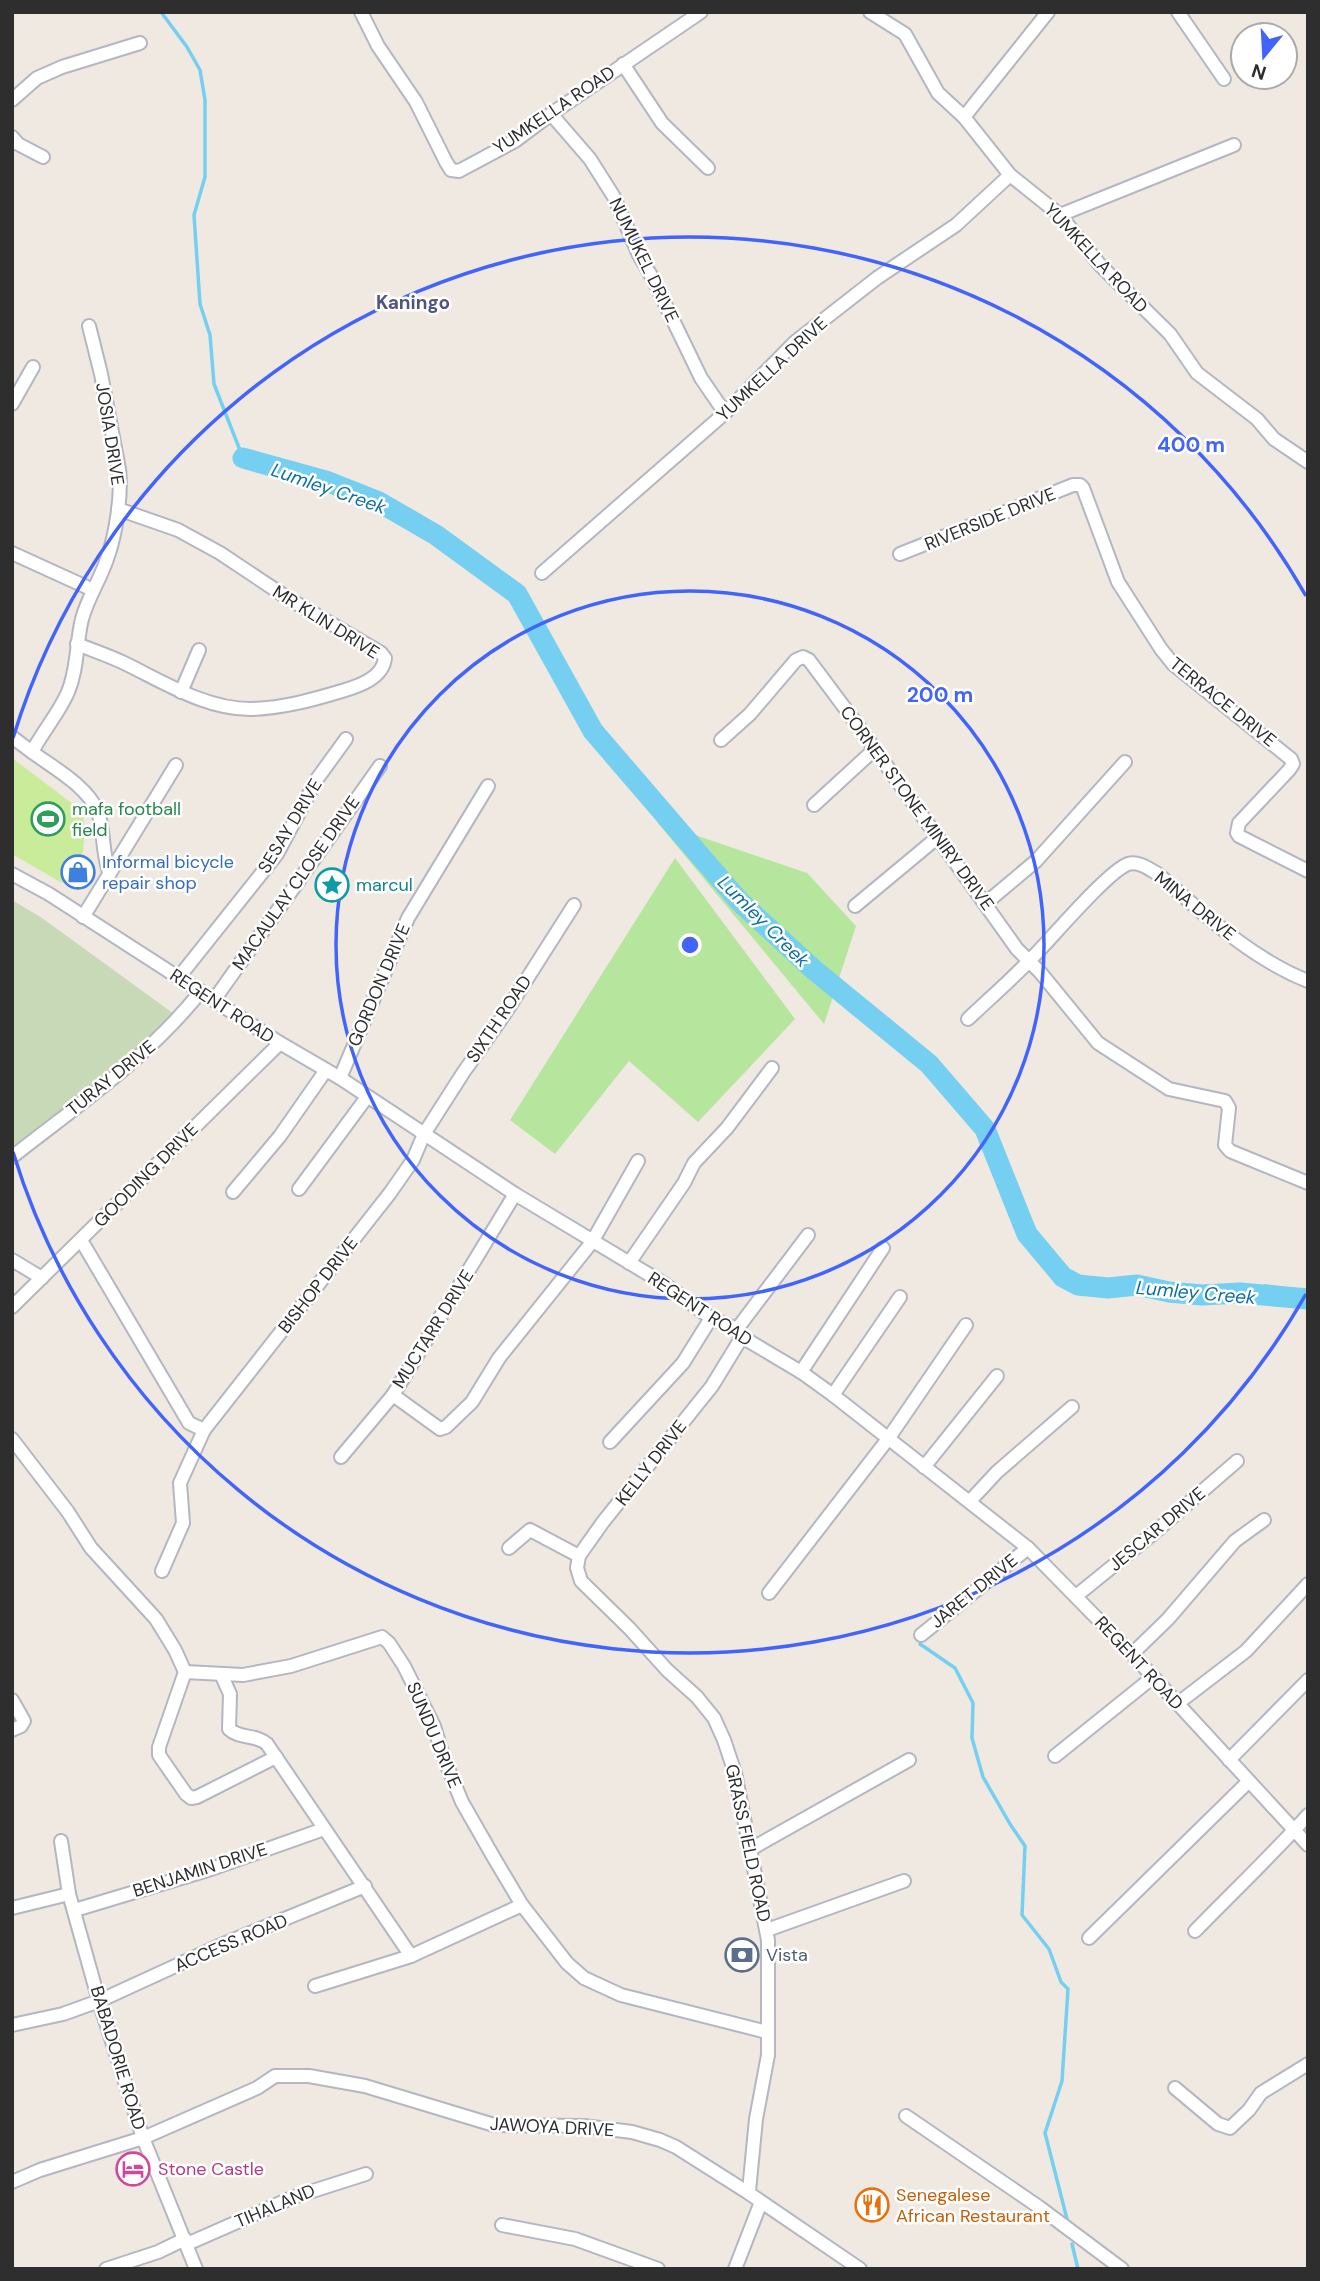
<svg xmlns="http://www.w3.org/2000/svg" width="1320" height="2281" font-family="'DM Sans',sans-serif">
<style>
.green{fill:#b6e59e}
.cemetery{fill:#c8d9b8}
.pitch{fill:#c9ec9a}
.water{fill:#75cff0}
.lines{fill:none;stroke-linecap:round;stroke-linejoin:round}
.stream{stroke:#75cff0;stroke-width:3.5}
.river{stroke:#75cff0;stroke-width:21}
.minor-casing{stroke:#b4b7c1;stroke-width:16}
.minor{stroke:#fff;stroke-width:12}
.ring{fill:none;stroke:#4264fb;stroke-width:3.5}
.labels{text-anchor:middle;stroke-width:5;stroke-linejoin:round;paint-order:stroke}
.street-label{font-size:18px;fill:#2e2e2e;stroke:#fff}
.leisure-label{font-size:18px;fill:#27864d;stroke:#fff;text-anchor:start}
.shop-label{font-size:18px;fill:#366cbe;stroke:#fff;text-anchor:start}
.culture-label{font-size:18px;fill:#0d838f;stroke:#fff;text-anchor:start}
.service-label{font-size:18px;fill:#4e5e75;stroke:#fff;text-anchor:start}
.hotel-label{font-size:18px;fill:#b23c85;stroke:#fff;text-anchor:start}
.food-label{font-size:18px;fill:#c56008;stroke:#fff;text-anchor:start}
.neighbourhood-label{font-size:19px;font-weight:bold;fill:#4d5680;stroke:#fff}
.water-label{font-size:19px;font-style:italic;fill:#0d6fa3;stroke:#fff}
.centre{fill:#4264fb;stroke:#fff;stroke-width:3.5}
.ring-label{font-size:21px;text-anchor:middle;font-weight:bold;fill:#4264fb;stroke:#fff;stroke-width:5;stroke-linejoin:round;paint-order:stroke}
</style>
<rect width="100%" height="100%" fill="#efe9e1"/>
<g class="green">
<polygon points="657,822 807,873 856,926 824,1024"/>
<polygon points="675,858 795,1019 698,1122 629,1061 555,1154 510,1120"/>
</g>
<polygon class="cemetery" points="12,900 42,918 174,1014 93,1088 12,1150"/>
<polygon class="pitch" points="12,758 82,811 85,827 83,852 62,883 12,854"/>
<polygon class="water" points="1264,1284 1308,1290 1308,1308 1260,1302"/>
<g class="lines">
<g class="stream">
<polyline points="161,12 187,47 200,70 205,100 205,177 194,215 200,304 210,335 214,384 243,458"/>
<polyline points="920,1644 955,1668 973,1703 972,1738 983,1777 1010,1824 1025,1846 1022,1915 1049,1949 1061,1982 1068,1989 1062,2081 1045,2133 1068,2223"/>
<polyline points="1072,2244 1078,2269"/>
</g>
<polyline class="river" points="243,458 326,481 379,502 436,535 517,594 593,731 740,902 813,969 929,1064 985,1129 1027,1234 1063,1277 1078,1285 1108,1288 1137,1285 1169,1292 1202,1295 1240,1293 1308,1299"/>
<defs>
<g id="minor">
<polyline points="361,12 378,46 416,102 446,162 451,170 459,171 515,141 551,114 701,12"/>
<polyline points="870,12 905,34 938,93 964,117 1010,175 1060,215 1100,265 1170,334 1197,373 1257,419 1274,439 1308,462"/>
<polyline points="1178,12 1224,79"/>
<polyline points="623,64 662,123 708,168"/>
<polyline points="12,100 37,78 62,67 140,43"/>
<polyline points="551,114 590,159 614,197 639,255 653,279 701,378 725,413"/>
<polyline points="964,117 1048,12"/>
<polyline points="12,137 18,144 43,157"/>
<polyline points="1060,215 1234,145"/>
<path d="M89,326L101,374L119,469C122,495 116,534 107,559C100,580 88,597 82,619C76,643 78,668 68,692C59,713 43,731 32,752C54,768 87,786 98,812C104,828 102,852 109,872"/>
<polyline points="12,404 33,367"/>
<polyline points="12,553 93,590"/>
<polyline points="900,554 1073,485 1080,485 1083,488 1118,582 1161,649 1173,664 1291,759 1293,764 1289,770 1239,823 1237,833 1239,836 1308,871"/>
<polyline points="542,573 725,413 795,342 877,278 956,225 1010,175"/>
<path d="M77,644C92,650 107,655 122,662C162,681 206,710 252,709C283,708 312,700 342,691C359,686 383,678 385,658L381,653L289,599L220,553L178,530L118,509"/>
<polyline points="181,692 199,650"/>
<polyline points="12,737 32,752"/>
<polyline points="721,740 750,714 796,660 803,657 809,660 859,727 1017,949 1040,972 1098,1043 1169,1089 1225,1101 1229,1108 1225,1145 1230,1151 1308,1183"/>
<polyline points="814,805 875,749"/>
<polyline points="12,874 49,894 280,1043 340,1078 515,1194 663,1283 711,1318 737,1329 742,1337 801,1372 833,1395 1028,1548 1132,1654 1308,1845"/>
<polyline points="986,903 1036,861 1125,762"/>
<polyline points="855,906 938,837"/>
<polyline points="83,917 176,765"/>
<polyline points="179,977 277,854 317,779 346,739"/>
<polyline points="214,1000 380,766"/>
<path d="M968,1019C989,999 1011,980 1031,959C1050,940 1107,872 1128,864C1139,861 1149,869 1158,874C1204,914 1250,958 1308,981"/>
<polyline points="340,1078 408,918 488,786"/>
<path d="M12,1157C78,1105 149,1057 201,991"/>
<polyline points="299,1189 367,1097"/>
<polyline points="233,1192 280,1136 326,1070"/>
<polyline points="81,1240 189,1423 204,1430"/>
<polyline points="12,1260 42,1278"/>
<polyline points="629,1263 684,1183 694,1163 727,1128 772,1068"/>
<polyline points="12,1307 280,1043"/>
<polyline points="737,1329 808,1235"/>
<polyline points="742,1337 712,1386 603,1522 579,1556 577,1568 581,1581 630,1629 667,1670 697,1697 714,1718 724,1740 735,1773 768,1940 768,2055 756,2119 749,2191"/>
<polyline points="801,1372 883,1248"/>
<polyline points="393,1395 440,1429 446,1427 472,1402 499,1358 592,1242 638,1161"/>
<polyline points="833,1395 900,1297"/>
<polyline points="12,1439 68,1512 91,1548 156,1619 175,1650 185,1672 243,1675 291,1666 382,1637 389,1643 404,1666 434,1726 443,1756 462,1802 494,1858 522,1905 567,1963 584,1978 621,1995 767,2032"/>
<polyline points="610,1442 683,1363 711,1318"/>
<polyline points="341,1457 393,1395 515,1194"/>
<polyline points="924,1467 997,1376"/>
<polyline points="970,1501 997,1472 1072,1407"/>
<polyline points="509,1548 530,1530 579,1556"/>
<polyline points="162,1571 183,1523 180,1483 204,1430 390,1193 413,1160 424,1134 463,1073 504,1015 574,905"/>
<polyline points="769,1593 888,1439 966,1325"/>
<polyline points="1076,1596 1155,1532 1237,1461"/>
<polyline points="921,1635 1028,1548"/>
<polyline points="1132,1654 1168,1619 1235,1541 1264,1520"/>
<polyline points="185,1672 159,1747 159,1755 186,1794 191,1798 197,1797 276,1757"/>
<path d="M221,1674L230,1694L229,1729C239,1739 256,1734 267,1744L411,1956"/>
<polyline points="12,1700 24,1721 21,1726 12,1730"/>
<polyline points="1177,1704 1246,1651 1308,1584"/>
<polyline points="1055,1756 1152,1678"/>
<polyline points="1229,1760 1308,1680"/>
<polyline points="61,1841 69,1894 99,2001 143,2138 196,2269"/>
<polyline points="749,1850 909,1760"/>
<polyline points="12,1908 69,1894"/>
<polyline points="75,1910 211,1869 324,1829"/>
<polyline points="767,1930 904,1881"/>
<path d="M1195,1931C1233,1892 1272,1855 1308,1815"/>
<polyline points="1089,1938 1248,1782"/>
<polyline points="315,1986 411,1956 522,1905"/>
<polyline points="12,2025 63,2014 99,2001 221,1945 365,1886"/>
<polyline points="1175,2088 1218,2124 1230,2128 1249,2110 1261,2093 1308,2064"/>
<polyline points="906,2116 1039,2207 1122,2269"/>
<polyline points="12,2182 40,2170 143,2138 257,2088 275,2076 309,2076 365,2086 494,2125 584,2126 632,2132 660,2140 676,2147 747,2192 860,2269"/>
<polyline points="502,2225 575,2239 658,2269"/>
<polyline points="187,2244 294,2197 366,2174"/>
<polyline points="106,2269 158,2252 185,2239"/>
<polyline points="735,2269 761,2202"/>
</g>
</defs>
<use href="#minor" class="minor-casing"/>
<use href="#minor" class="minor"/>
</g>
<g class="ring">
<circle cx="690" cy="945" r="354"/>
<path d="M1306 1294A708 708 0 0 1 13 1152M13 738A708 708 0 0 1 1306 596"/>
</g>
<defs>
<symbol id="stadium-ring" viewBox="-11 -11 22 22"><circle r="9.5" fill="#fff" stroke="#2e9e5b" stroke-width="1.5"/><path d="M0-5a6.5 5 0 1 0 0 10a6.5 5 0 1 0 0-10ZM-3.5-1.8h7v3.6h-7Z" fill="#2e9e5b"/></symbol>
<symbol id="shop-ring" viewBox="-11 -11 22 22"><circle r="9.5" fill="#fff" stroke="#3f7fe0" stroke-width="1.5"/><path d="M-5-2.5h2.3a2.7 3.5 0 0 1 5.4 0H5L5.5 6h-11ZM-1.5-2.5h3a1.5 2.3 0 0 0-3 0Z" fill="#3f7fe0"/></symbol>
<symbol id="sight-ring" viewBox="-11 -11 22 22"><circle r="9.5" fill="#fff" stroke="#0f9aa8" stroke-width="1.5"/><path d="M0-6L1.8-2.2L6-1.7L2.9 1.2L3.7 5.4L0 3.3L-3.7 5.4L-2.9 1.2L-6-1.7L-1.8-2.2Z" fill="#0f9aa8"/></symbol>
<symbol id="bank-ring" viewBox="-11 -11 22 22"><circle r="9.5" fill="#fff" stroke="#5c6f8a" stroke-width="1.5"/><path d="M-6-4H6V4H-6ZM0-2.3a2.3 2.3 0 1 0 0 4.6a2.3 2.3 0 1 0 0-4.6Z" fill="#5c6f8a"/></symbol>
<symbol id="hotel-ring" viewBox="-11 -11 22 22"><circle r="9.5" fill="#fff" stroke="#d1479c" stroke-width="1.5"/><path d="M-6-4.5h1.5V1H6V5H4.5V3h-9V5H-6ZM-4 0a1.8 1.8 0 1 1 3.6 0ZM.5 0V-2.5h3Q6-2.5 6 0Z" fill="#d1479c"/></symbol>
<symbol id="restaurant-ring" viewBox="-11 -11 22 22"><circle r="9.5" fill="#fff" stroke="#e8710a" stroke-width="1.5"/><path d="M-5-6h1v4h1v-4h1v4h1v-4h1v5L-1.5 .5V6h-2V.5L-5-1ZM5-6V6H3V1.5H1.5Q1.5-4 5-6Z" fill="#e8710a"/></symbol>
</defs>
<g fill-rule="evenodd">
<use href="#stadium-ring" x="29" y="800" width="38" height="38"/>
<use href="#shop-ring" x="59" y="853" width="38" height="38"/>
<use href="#sight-ring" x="313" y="866" width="38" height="38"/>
<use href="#bank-ring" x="723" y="1936" width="38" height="38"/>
<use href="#hotel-ring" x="114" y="2150" width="38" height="38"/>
<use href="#restaurant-ring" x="853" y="2186" width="38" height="38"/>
</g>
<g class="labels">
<g class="street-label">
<text transform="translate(554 110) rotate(-34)" y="6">YUMKELLA ROAD</text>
<text transform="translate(1096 258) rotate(47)" y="6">YUMKELLA ROAD</text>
<text transform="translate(644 260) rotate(64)" y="6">NUMUKEL DRIVE</text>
<text transform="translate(772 369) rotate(-43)" y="6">YUMKELLA DRIVE</text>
<text transform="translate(110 434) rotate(81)" y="6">JOSIA DRIVE</text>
<text transform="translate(990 519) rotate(-22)" y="6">RIVERSIDE DRIVE</text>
<text transform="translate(326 622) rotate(32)" y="6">MR KLIN DRIVE</text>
<text transform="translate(1223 702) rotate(39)" y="6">TERRACE DRIVE</text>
<text transform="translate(917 808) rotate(54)" y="6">CORNER STONE MINIRY DRIVE</text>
<text transform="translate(290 826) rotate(-59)" y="6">SESAY DRIVE</text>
<text transform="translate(296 883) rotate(-55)" y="6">MACAULAY CLOSE DRIVE</text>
<text transform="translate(1195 906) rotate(39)" y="6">MINA DRIVE</text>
<text transform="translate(379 985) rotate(-67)" y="6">GORDON DRIVE</text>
<text transform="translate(222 1006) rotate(33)" y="6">REGENT ROAD</text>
<text transform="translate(499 1019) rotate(-56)" y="6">SIXTH ROAD</text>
<text transform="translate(111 1078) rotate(-39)" y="6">TURAY DRIVE</text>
<text transform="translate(146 1175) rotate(-45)" y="6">GOODING DRIVE</text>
<text transform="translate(318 1285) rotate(-52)" y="6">BISHOP DRIVE</text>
<text transform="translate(700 1309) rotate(33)" y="6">REGENT ROAD</text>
<text transform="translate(433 1329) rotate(-58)" y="6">MUCTARR DRIVE</text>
<text transform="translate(651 1463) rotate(-52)" y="6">KELLY DRIVE</text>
<text transform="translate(1157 1529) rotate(-40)" y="6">JESCAR DRIVE</text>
<text transform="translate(974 1591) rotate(-39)" y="6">JARET DRIVE</text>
<text transform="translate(1139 1663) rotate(47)" y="6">REGENT ROAD</text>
<text transform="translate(434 1735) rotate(67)" y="6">SUNDU DRIVE</text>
<text transform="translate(748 1843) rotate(78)" y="6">GRASS FIELD ROAD</text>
<text transform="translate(200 1870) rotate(-18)" y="6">BENJAMIN DRIVE</text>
<text transform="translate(231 1943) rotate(-23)" y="6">ACCESS ROAD</text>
<text transform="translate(118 2058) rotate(73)" y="6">BABADORIE ROAD</text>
<text transform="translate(552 2127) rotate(3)" y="6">JAWOYA DRIVE</text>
<text transform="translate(275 2206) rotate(-23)" y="6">TIHALAND</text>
</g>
<g class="leisure-label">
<text x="72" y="815">mafa football<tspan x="72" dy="21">field</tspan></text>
</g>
<g class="shop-label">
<text x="102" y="868">Informal bicycle<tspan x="102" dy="21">repair shop</tspan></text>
</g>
<g class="culture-label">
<text x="356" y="891">marcul</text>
</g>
<g class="service-label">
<text x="766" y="1961">Vista</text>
</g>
<g class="hotel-label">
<text x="158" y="2175">Stone Castle</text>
</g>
<g class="food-label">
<text x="896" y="2201">Senegalese<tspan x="896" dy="21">African Restaurant</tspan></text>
</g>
<g class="neighbourhood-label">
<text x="413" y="309">Kaningo</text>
</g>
<g class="water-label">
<text transform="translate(329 488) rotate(19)" y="7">Lumley Creek</text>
<text transform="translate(764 921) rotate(45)" y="7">Lumley Creek</text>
<text transform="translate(1196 1292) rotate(5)" y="7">Lumley Creek</text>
</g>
</g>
<circle cx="690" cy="945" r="10" class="centre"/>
<g class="ring-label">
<text x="1191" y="452">400 m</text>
<text x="940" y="702">200 m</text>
</g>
<rect width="1320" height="2281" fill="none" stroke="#2e2e2e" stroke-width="28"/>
<g transform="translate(1264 56) rotate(198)"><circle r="33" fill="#ffffff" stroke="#ababab" stroke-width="2"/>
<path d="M0-5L12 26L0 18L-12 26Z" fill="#4264fb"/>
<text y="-10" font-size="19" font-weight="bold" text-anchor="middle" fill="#2e2e2e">N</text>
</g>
</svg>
